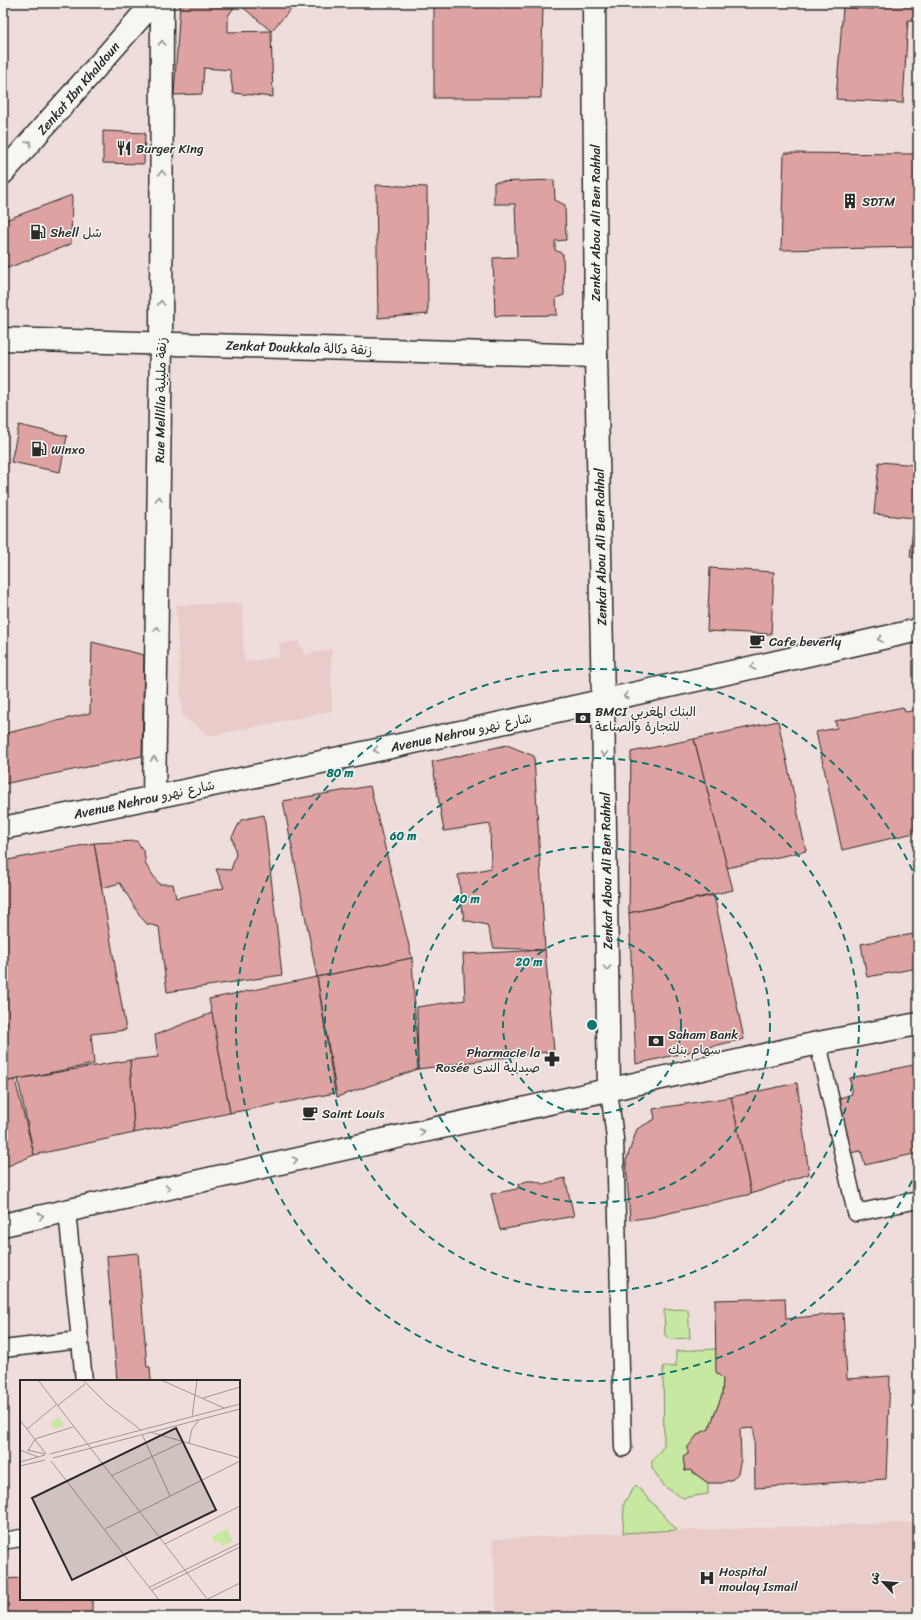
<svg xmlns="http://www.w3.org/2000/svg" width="921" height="1620" font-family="Sriracha,'Playpen Sans Arabic',sans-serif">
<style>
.built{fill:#e9cbc9}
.green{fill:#c7e8a1;stroke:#798a66}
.building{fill:#dda2a1;stroke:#2b2b2b}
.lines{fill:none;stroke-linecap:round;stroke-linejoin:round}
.service-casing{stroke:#2b2b2b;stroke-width:19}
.minor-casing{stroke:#2b2b2b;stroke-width:25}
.secondary-casing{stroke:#2b2b2b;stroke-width:25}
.service{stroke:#f6f6f2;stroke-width:16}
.minor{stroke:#f6f6f2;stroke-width:22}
.secondary{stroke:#f6f6f2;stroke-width:22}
.oneway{stroke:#90908e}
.ring{fill:none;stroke:#0f766e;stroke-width:2;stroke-dasharray:7 5}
.labels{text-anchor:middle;stroke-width:3;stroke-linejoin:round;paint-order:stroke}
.street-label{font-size:13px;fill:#2b2b2b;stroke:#f6f6f2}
.poi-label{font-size:13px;fill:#2b2b2b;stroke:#f6f6f2;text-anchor:start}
.inset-road{fill:none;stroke:#a09694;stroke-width:1}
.view{fill:#2b2b2b;fill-opacity:0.15;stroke:#2b2b2b;stroke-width:2}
.inset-edge{fill:none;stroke:#2b2b2b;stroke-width:2}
.centre{fill:#0f766e;stroke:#f6f6f2;stroke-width:2}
.ring-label{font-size:12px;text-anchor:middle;font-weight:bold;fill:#0f766e;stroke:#f6f6f2;stroke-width:3;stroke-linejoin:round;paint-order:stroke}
</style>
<rect width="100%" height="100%" fill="#eeddda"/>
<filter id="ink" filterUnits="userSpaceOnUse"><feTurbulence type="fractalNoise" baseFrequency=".025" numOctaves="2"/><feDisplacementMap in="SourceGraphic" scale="8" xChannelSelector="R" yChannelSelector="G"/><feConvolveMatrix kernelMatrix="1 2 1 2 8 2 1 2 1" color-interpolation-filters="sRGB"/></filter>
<g filter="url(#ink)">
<g class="built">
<polygon points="242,603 244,662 280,657 279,644 298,641 306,655 331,649 332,711 209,736 182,715 176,605"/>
<polygon points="918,1522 918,1617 497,1617 493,1539 623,1533"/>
</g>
<g class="green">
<polygon points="688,1309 690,1338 670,1339 665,1335 664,1310"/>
<polygon points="716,1349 723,1379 722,1395 709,1429 698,1434 688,1454 685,1471 690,1470 708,1483 708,1494 683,1498 665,1487 652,1468 652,1461 664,1446 663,1366 676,1367 676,1351"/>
<polygon points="636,1485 677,1530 623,1533 624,1503"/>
</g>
<g class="building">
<polygon points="180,3 237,3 228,16 228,32 271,31 273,97 233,93 230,70 204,68 202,94 174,95"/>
<polygon points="238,3 297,3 271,31"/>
<polygon points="434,3 543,3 541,98 434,98"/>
<polygon points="874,3 918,3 918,20 908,20 903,103 836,99 843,7 874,9"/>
<polygon points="103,131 145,133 144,164 103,163"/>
<polygon points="784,153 918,154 918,247 781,250"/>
<polygon points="554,180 555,200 565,205 566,240 555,241 555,250 563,254 564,295 556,298 557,315 495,316 493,258 517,257 515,204 494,204 494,182"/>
<polygon points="376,185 427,187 428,314 378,318"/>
<polygon points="72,195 71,244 5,269 3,221"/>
<polygon points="19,425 67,436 60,472 11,462"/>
<polygon points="879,462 918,465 918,558 910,557 914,518 874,514"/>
<polygon points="710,568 774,572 771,634 707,631"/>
<polygon points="92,642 144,655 142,756 3,784 3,734 90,713"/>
<polygon points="903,707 905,712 918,710 918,832 842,850 816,732 837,728 835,721"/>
<polygon points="778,721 806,851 727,868 694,739"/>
<polygon points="694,739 733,890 629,913 631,752"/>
<polygon points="507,745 534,756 545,950 494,948 487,925 464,920 458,875 491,868 490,824 444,831 432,762"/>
<polygon points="370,786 412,958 317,977 283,801"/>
<polygon points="264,815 282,975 167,992 159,927 147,924 140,916 120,883 102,888 94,843 137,841 144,852 146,865 159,884 173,884 176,898 224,888 216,869 231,870 236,854 232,837 241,820"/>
<polygon points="94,843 126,1030 91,1034 94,1064 3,1082 3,861"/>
<polygon points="714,895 744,1039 636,1064 629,913"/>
<polygon points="918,933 918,968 867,977 861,944"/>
<polygon points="545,950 554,1051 418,1069 417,1007 465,1000 463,954"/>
<polygon points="412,958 418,1069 337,1097 317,977"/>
<polygon points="317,977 335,1093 230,1113 209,999"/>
<polygon points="212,1013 230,1113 134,1133 130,1060 158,1057 155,1035"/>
<polygon points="130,1060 134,1133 34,1155 18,1079"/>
<polygon points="918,1064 918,1153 865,1165 861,1151 850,1153 840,1098 852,1094 850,1078"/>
<polygon points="15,1080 34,1155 3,1168 3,1082"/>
<polygon points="797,1083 809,1174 751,1194 731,1097"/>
<polygon points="731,1097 751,1194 652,1217 630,1220 626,1161 637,1129 655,1119 653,1109"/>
<polygon points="565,1178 574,1216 500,1230 491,1194 517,1189 519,1184 527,1181 535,1181 543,1184"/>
<polygon points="138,1253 147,1367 150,1367 151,1381 117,1381 107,1256"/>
<polygon points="785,1298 786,1319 843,1313 847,1379 890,1376 886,1479 755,1488 754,1428 740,1429 741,1459 738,1473 733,1479 722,1483 708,1483 690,1470 685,1471 683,1457 688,1454 688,1447 698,1434 709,1429 722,1395 723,1379 716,1372 715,1300"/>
<polygon points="21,1578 21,1599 92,1599 92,1617 3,1617 3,1579"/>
</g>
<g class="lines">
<defs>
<g id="service">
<polyline points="818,1043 856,1213 918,1200"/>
<polyline points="609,1090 615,1139 623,1448"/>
<polyline points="67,1211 84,1381"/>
<polyline points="3,1349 80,1340"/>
<polyline points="3,1541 21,1538"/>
</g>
<g id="minor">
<polyline points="594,3 596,356 603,701 609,1090"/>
<polyline points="3,173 153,3"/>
<polyline points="3,339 596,356"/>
<polyline points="154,798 161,342 162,3"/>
</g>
<g id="secondary">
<path d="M3,828C309,767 614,699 918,630"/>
<polyline points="3,1225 818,1043 918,1024"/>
</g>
</defs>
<use href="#service" class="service-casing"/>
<use href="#minor" class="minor-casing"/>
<use href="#secondary" class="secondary-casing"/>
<use href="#service" class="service"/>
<use href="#minor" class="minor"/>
<use href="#secondary" class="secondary"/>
</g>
<defs><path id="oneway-chevron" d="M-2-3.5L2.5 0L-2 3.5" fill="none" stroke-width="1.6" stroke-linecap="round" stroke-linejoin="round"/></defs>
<g class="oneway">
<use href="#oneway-chevron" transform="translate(162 43) rotate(-90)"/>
<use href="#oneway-chevron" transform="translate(29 143) rotate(-49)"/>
<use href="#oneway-chevron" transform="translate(162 173) rotate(-90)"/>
<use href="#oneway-chevron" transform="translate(161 303) rotate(-90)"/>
<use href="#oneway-chevron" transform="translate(159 499) rotate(-89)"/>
<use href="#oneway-chevron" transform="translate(157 629) rotate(-89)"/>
<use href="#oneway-chevron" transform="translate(880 639) rotate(167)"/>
<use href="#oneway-chevron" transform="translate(753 667) rotate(167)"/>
<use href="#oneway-chevron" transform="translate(626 696) rotate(167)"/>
<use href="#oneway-chevron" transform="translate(376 750) rotate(168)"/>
<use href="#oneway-chevron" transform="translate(604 754) rotate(89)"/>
<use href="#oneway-chevron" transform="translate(154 759) rotate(-89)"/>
<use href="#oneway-chevron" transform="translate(607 968) rotate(89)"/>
<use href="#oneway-chevron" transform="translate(422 1132) rotate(-13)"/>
<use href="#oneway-chevron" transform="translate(295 1160) rotate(-13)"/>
<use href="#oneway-chevron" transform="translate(168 1188) rotate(-13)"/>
<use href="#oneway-chevron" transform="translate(41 1216) rotate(-13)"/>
</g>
</g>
<g class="ring">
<circle cx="592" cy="1025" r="89"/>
<circle cx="592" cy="1025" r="178"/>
<circle cx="592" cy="1025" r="267"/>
<path d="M917 1170A356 356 0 1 1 917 880"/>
</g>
<defs>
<symbol id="restaurant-bare" viewBox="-9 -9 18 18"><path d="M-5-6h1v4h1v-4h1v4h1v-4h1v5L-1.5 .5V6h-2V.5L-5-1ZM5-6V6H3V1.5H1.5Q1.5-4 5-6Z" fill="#2b2b2b" stroke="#f6f6f2" stroke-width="2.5" paint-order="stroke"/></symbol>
<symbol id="building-bare" viewBox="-9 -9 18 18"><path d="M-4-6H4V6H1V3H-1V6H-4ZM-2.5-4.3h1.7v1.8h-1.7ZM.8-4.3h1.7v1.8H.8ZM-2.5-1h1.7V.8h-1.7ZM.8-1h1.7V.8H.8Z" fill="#2b2b2b" stroke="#f6f6f2" stroke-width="2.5" paint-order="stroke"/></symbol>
<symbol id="fuel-bare" viewBox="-9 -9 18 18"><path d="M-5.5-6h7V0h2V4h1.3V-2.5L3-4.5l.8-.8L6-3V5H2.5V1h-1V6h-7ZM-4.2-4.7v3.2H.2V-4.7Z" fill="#2b2b2b" stroke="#f6f6f2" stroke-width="2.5" paint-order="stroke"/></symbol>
<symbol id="cafe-bare" viewBox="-9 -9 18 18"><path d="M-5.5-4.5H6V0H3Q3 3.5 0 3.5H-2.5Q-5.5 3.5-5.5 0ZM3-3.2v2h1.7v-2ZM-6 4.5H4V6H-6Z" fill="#2b2b2b" stroke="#f6f6f2" stroke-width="2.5" paint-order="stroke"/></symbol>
<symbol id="bank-bare" viewBox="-9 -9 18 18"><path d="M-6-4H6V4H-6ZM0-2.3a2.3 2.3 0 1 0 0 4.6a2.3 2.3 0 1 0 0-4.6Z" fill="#2b2b2b" stroke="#f6f6f2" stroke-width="2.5" paint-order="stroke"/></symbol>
<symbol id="pharmacy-bare" viewBox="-9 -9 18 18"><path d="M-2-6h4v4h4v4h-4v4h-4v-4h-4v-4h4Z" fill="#2b2b2b" stroke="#f6f6f2" stroke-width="2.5" paint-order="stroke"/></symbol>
<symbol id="hospital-bare" viewBox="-9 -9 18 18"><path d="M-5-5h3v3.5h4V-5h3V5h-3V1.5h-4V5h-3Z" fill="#2b2b2b" stroke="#f6f6f2" stroke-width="2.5" paint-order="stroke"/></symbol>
</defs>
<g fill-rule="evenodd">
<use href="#restaurant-bare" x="113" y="137" width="22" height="22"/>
<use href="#building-bare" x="839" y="190" width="22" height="22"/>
<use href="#fuel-bare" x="27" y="221" width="22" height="22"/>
<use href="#fuel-bare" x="28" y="438" width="22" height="22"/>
<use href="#cafe-bare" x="746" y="630" width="22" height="22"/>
<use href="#bank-bare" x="572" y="707" width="22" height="22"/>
<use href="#bank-bare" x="645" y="1030" width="22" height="22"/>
<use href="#pharmacy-bare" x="541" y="1048" width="22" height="22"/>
<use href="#cafe-bare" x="299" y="1102" width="22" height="22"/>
<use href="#hospital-bare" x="696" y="1567" width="22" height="22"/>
</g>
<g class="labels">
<g class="street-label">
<text transform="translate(78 88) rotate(-49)" y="5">Zenkat Ibn Khaldoun</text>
<text transform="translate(595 223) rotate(-90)" y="5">Zenkat Abou Ali Ben Rahhal</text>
<text transform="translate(299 347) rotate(2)" y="5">Zenkat Doukkala زنقة دكالة</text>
<text transform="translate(160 400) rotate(-89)" y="5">Rue Mellilia زنقة مليلية</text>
<text transform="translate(600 547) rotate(-91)" y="5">Zenkat Abou Ali Ben Rahhal</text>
<text transform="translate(461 732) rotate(-12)" y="5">Avenue Nehrou شارع نهرو</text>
<text transform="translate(144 799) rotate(-12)" y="5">Avenue Nehrou شارع نهرو</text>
<text transform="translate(606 871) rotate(-91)" y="5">Zenkat Abou Ali Ben Rahhal</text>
</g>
<g class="poi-label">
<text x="136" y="153">Burger King</text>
<text x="862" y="206">SDTM</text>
<text x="50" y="237">Shell شل</text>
<text x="51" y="454">Winxo</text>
<text x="769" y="646">Cafe beverly</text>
<text x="595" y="716">BMCI البنك المغربي<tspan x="595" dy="15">للتجارة والصناعة</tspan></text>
<text x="668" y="1039">Saham Bank<tspan x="668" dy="15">سهام بنك</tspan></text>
<text x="540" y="1057" text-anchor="end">Pharmacie la<tspan x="540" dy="15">Rosée صيدلية الندى</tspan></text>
<text x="322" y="1118">Saint Louis</text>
<text x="719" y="1576">Hospital<tspan x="719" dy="15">moulay Ismail</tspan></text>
</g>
</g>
<g transform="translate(20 1380)">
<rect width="220" height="220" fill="#eeddda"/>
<path d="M39,37L44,46L34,48L30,44ZM207,149L213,161L202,166L200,161L195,163L192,156Z" fill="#c7e8a1"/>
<path class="inset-road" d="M18,0L188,220M63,0L88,25L121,50M141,0L204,28M183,18L220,7M37,26L65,4M172,37L177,0M0,40L26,74M7,49L36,25M130,52L220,78M122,54L150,116M169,63L172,49L179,40M0,70L18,77M7,70L25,74M8,71L15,59L53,47M30,74L220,24M33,78L220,29M31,81L139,220M0,82L25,75M0,86L25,80M91,96L163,62M85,149L220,81M145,164L220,126M130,207L220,163M132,210L220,167M188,219L220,203"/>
<path class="view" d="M156,48L196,130L52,200L12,118Z"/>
<rect width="220" height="220" class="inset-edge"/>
</g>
<circle cx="592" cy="1025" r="6" class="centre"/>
<g class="ring-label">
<text x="340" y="777">80 m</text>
<text x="403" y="840">60 m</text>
<text x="466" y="903">40 m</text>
<text x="529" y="966">20 m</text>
</g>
<rect width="921" height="1620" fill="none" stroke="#f6f6f2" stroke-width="16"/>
<rect x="8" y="8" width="905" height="1604" fill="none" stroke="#2b2b2b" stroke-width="1.5" filter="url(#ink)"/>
<g transform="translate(883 1582) rotate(296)" stroke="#f6f6f2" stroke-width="3" paint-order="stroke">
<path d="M0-3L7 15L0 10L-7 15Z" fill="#2b2b2b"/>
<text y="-6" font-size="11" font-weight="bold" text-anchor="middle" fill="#2b2b2b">ش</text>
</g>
</svg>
